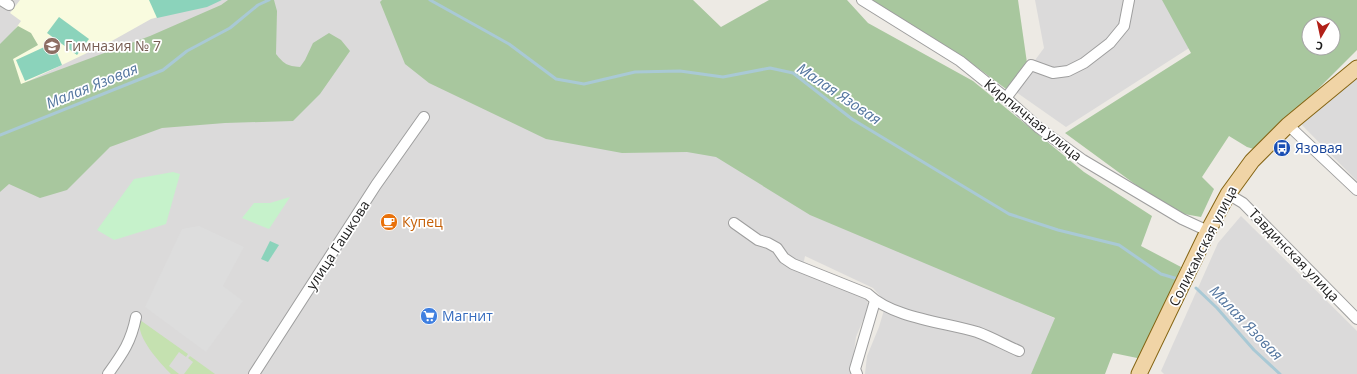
<svg xmlns="http://www.w3.org/2000/svg" width="1357" height="374" font-family="'Open Sans',sans-serif">
<style>
.residential{fill:#dbdada}
.education{fill:#f9fbdf}
.grass{fill:#c5e1b0}
.forest{fill:#a8c79e;fill-rule:evenodd}
.park{fill:#c6f2cb}
.pitch{fill:#8bd3bb}
.parking{fill:#ddd}
.lines{fill:none;stroke-linecap:round;stroke-linejoin:round}
.stream{stroke:#a9c9d5;stroke-width:3}
.street-casing{stroke:#9e9e9e;stroke-width:12}
.primary-casing{stroke:#846412;stroke-width:17}
.street{stroke:#fff;stroke-width:10}
.primary{stroke:#f0d4a6;stroke-width:15}
.labels{text-anchor:middle;stroke-width:3.5;stroke-linejoin:round;paint-order:stroke}
.education-label{font-size:14px;fill:#785e54;stroke:#fff;text-anchor:start}
.street-label{font-size:14px;fill:#1d1d1d;stroke:#fff}
.transit-label{font-size:14px;fill:#164399;stroke:#fff;text-anchor:start}
.food-label{font-size:14px;fill:#c56008;stroke:#fff;text-anchor:start}
.shop-label{font-size:14px;fill:#366cbe;stroke:#fff;text-anchor:start}
.water-label{font-size:15px;font-style:italic;fill:#5577a0;stroke:#fff}
</style>
<rect width="100%" height="100%" fill="#edeae4"/>
<g class="residential">
<polygon points="0,0 391,0 710,127 882,239 1056,319 1031,374 865,374 867,356 879,327 884,310 881,297 873,288 805,256 802,271 865,296 869,306 856,337 852,366 853,374 0,374"/>
<polygon points="1035,0 1264,0 1066,127 1013,90 1044,48"/>
<polygon points="1357,79 1357,181 1300,123"/>
<polygon points="1241,216 1357,331 1357,374 1164,374 1161,371 1218,243"/>
</g>
<polygon class="education" points="20,0 222,0 151,19 110,42 18,86 0,50 21,21 10,13"/>
<g class="grass">
<path d="M140,320L188,354L186,357L179,352L169,366L179,374H171C160,363 135,336 140,320Z"/>
<polygon points="190,356 215,374 184,374 193,362 188,358"/>
</g>
<g class="forest">
<path d="M228,0H274L277,11L276,54C284,64 287,66 300,67L305,60L313,43L329,33L341,40L350,51L320,94L293,121L225,123L162,128L110,147L67,190L40,198L9,184L0,192V44L18,26L31,33L38,45L13,59L21,84L150,36L221,5Z"/>
<polygon points="382,0 693,0 721,27 769,0 847,0 868,23 973,81 1084,172 1152,216 1141,246 1181,267 1142,359 1113,353 1105,374 1031,374 1055,318 810,215 716,157 687,152 622,153 546,139 429,83 405,64 380,2"/>
<polygon points="869,0 1018,0 1027,63 1006,89 970,62"/>
<path d="M1162,0H1357V50L1257,150L1247,147L1229,136L1202,177L1214,189L1201,217L1184,214L1147,193L1065,133L1191,53ZM1309,24H1333V48H1309Z"/>
</g>
<g class="park">
<polygon points="173,172 180,174 166,224 114,240 97,230 134,179"/>
<polygon points="290,197 269,229 242,218 254,203 270,203"/>
</g>
<g class="pitch">
<polygon points="149,0 222,0 207,7 157,18"/>
<polygon points="59,17 89,39 77,55 47,33"/>
<polygon points="53,43 62,65 25,81 16,60"/>
<polygon points="270,241 279,245 268,262 261,259"/>
</g>
<polygon class="parking" points="199,226 244,247 223,286 243,301 206,352 145,307 182,229"/>
<g class="lines">
<g class="stream">
<polyline points="430,0 509,44 556,79 584,84 635,72 680,71 723,77 770,68 793,73 852,119 1009,214 1058,230 1119,245 1161,274 1178,279"/>
<polyline points="0,135 163,70 187,51 230,28 258,5 269,0"/>
<polyline points="1196,288 1217,308 1254,350 1280,374"/>
</g>
<defs>
<g id="street">
<polyline points="1,0 9,5"/>
<polyline points="862,0 960,61 1006,98 1039,128 1083,160 1182,219 1208,231"/>
<polyline points="1006,98 1031,65 1053,73 1068,71 1084,63 1110,43 1124,26 1129,0"/>
<polyline points="1288,125 1357,190"/>
<polyline points="1228,194 1243,203 1357,319"/>
<path d="M734,223L758,240L768,243L777,248L784,258L793,264L868,294C893,318 943,322 977,332C991,337 1005,345 1019,351"/>
<path d="M108,374C123,353 131,342 136,317"/>
<polyline points="254,374 376,185 424,117"/>
<polyline points="857,374 855,369 875,301"/>
</g>
<polyline id="primary" points="1139,374 1208,231 1228,194 1252,161 1288,125 1357,68"/>
</defs>
<use href="#street" class="street-casing"/>
<use href="#primary" class="primary-casing"/>
<use href="#street" class="street"/>
<use href="#primary" class="primary"/>
</g>
<defs>
<symbol id="school-disc" viewBox="-11 -11 22 22"><circle r="9.5" fill="#8d6e63" stroke="#fff"/><path d="M0-5L7-2L0 1L-7-2ZM-4 1L0 2.5L4 1V4Q0 6-4 4Z" fill="#fff"/></symbol>
<symbol id="bus-disc" viewBox="-11 -11 22 22"><circle r="9.5" fill="#1a4fb4" stroke="#fff"/><path d="M-5-6H5V4H4V6H2V4H-2V6H-4V4H-5ZM-3.5-4V0h7V-4ZM-3.5 1.2v1.5H-2V1.2ZM2 1.2v1.5H3.5V1.2Z" fill="#fff"/></symbol>
<symbol id="cafe-disc" viewBox="-11 -11 22 22"><circle r="9.5" fill="#e8710a" stroke="#fff"/><path d="M-5.5-4.5H6V0H3Q3 3.5 0 3.5H-2.5Q-5.5 3.5-5.5 0ZM3-3.2v2h1.7v-2ZM-6 4.5H4V6H-6Z" fill="#fff"/></symbol>
<symbol id="supermarket-disc" viewBox="-11 -11 22 22"><circle r="9.5" fill="#3f7fe0" stroke="#fff"/><path d="M-6-5.5h2.5l.6 2H6L4.5 2H-2.5L-4.4-4H-6ZM-1.5 3.2a1.3 1.3 0 1 0 .1 0ZM3 3.2a1.3 1.3 0 1 0 .1 0Z" fill="#fff"/></symbol>
</defs>
<g fill-rule="evenodd">
<use href="#school-disc" x="42" y="36" width="20" height="20"/>
<use href="#bus-disc" x="1272" y="138" width="20" height="20"/>
<use href="#cafe-disc" x="379" y="212" width="20" height="20"/>
<use href="#supermarket-disc" x="419" y="306" width="20" height="20"/>
</g>
<g class="labels">
<g class="education-label">
<text x="65" y="51">Гимназия № 7</text>
</g>
<g class="street-label">
<text transform="translate(1033 120) rotate(39)" y="5">Кирпичная улица</text>
<text transform="translate(338 245) rotate(-57)" y="5">улица Гашкова</text>
<text transform="translate(1203 246) rotate(-63)" y="5">Соликамская улица</text>
<text transform="translate(1294 255) rotate(46)" y="5">Тавдинская улица</text>
</g>
<g class="transit-label">
<text x="1295" y="153">Язовая</text>
</g>
<g class="food-label">
<text x="402" y="227">Купец</text>
</g>
<g class="shop-label">
<text x="442" y="321">Магнит</text>
</g>
<g class="water-label">
<text transform="translate(92 86) rotate(-22)" y="5">Малая Язовая</text>
<text transform="translate(839 94) rotate(34)" y="5">Малая Язовая</text>
<text transform="translate(1246 323) rotate(46)" y="5">Малая Язовая</text>
</g>
</g>
<g transform="translate(1321 36) rotate(189)"><circle r="19" fill="#ffffff" stroke="#a5a5a5"/>
<path d="M0-3L7 15L0 10L-7 15Z" fill="#b12018"/>
<text y="-6" font-size="11" font-weight="bold" text-anchor="middle" fill="#1d1d1d">С</text>
</g>
</svg>
